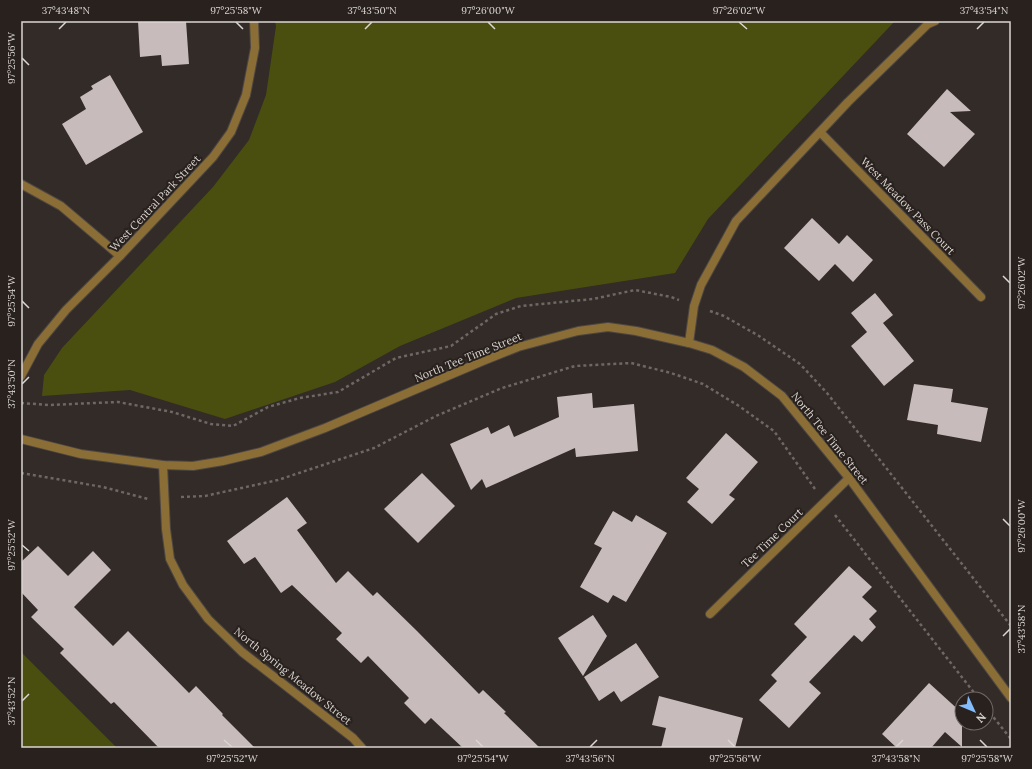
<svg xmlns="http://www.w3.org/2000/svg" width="1032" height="769" font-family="Lora,serif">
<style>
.green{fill:#4a4f0f}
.building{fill:#c7bbbb}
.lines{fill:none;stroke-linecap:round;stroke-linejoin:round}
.minor-casing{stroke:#4d4643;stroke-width:10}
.path{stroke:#6e6864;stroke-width:2.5;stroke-dasharray:3 3;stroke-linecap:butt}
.minor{stroke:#8a6e36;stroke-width:8}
.ticks{fill:none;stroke:#dbd6d3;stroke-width:1.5}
.labels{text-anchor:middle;stroke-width:4;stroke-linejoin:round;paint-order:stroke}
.street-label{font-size:11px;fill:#dbd6d3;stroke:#28211d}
.neatline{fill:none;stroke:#dbd6d3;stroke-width:1.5}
.ticks-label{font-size:10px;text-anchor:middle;fill:#dbd6d3}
</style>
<rect width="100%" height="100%" fill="#322b27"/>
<g class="green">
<polygon points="275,21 895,21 708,219 675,273 516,298 400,346 335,382 225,419 130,390 42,396 44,375 62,348 213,187 249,140 266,95 276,26"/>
<polygon points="21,652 117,748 21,748"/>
</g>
<g class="building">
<polygon points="138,21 186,21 189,64 162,66 161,55 140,57"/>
<polygon points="110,75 143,132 86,165 62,124 86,109 80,97 93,89 91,86"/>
<polygon points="947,89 971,111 950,112 975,134 944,167 907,134"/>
<polygon points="812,218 839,244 847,235 873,260 853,282 835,264 819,281 784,248"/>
<polygon points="875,293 893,315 883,323 914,361 884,386 851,346 867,332 851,313"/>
<polygon points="914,384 953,389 951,402 988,408 981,442 937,434 938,425 907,420"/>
<polygon points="592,393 593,408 634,404 638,451 576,457 575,448 486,488 482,479 471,490 450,444 488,427 491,434 509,425 514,437 559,417 557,397"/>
<polygon points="726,433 758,462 729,495 735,499 712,524 687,502 699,489 686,478"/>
<polygon points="422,473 455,506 418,543 384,509"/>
<polygon points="287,497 307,523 297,530 336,583 348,571 373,596 377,592 417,631 479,694 483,690 506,712 504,713 540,748 463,748 431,718 425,724 404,703 409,698 368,656 361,663 336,639 342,633 292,585 281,593 255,557 244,564 227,541"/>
<polygon points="613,511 632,522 636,515 667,533 626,602 613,595 608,603 580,587 602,548 594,544"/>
<polygon points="38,546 68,576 93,551 111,570 74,607 113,646 128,631 189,693 196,686 223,714 222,715 255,748 159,748 114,702 111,704 60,653 64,649 31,617 38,610 21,592 21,562"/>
<polygon points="849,566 872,587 862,597 877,611 869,619 876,627 862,642 854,635 809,682 821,693 789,728 759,700 777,681 771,675 807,637 794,624"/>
<polygon points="593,615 607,636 583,676 558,638"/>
<polygon points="636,643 659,677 621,702 614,691 599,701 584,677"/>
<polygon points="929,683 962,713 962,747 945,732 931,748 897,748 882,734"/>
<polygon points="659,696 743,718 735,748 661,748 666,728 652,725"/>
</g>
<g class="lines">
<defs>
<g id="minor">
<polyline points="820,132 981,297"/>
<polyline points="21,184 61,206 120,256"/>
<polyline points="689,343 694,306 701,285 736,221 848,102 928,24 935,21"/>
<polyline points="21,376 38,344 66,310 120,256 213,157 231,132 246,95 255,48 254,21"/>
<polyline points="21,439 81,454 163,465 193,466 223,461 261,452 325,428 483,361 518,347 578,331 608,327 636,331 689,343 712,350 744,367 782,396 849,478 1011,698"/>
<polyline points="163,465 166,529 170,559 183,585 208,619 242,652 353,738 362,748"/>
<polyline points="710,614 849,478"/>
</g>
</defs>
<use href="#minor" class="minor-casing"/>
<g class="path">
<polyline points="710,311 724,316 759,336 800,364 827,393 1011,626"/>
<polyline points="21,403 49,405 118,402 172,412 211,424 233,426 268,407 300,398 338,392 396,358 451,346 496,314 521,306 593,299 635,290 671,297 679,300"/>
<polyline points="21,473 103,487 148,499"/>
<polyline points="181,497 205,496 278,480 374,448 436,416 502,388 575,366 631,363 671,373 703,384 739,406 774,431 815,489"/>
<polyline points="835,515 979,699"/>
<polyline points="986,708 1011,739"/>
</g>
<use href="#minor" class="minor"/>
</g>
<path class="ticks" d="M236,22L243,29M488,22L495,29M739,22L747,29M59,29L66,22M365,29L372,22M977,29L984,22M22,58L29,65M1003,276L1010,283M22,301L29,308M22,384L29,377M1003,519L1010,526M22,545L29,551M1003,636L1010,629M22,701L29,694M224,740L232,747M476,740L483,747M728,740L735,747M980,740L987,747M590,747L597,740M896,747L903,740"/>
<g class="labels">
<g class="street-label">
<text transform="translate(155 203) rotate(-47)" y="4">West Central Park Street</text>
<text transform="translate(908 206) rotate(46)" y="4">West Meadow Pass Court</text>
<text transform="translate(468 357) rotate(-22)" y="4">North Tee Time Street</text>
<text transform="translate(830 438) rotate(51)" y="4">North Tee Time Street</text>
<text transform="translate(772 538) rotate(-44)" y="4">Tee Time Court</text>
<text transform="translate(293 676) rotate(39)" y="4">North Spring Meadow Street</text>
</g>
</g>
<rect width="1032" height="769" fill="none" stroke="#28211d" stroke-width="44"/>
<g transform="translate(974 711) rotate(134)"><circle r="19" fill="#28211d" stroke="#706966"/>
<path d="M0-3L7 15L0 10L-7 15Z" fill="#83bcfb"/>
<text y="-6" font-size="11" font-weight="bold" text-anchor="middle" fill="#dbd6d3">N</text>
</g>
<rect x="22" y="22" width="988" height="725" class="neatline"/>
<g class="ticks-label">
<text x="66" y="14">37°43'48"N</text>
<text x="236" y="14">97°25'58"W</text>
<text x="372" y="14">37°43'50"N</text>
<text x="488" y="14">97°26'00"W</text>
<text x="739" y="14">97°26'02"W</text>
<text x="984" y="14">37°43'54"N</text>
<text transform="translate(11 58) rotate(-90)" y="4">97°25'56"W</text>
<text transform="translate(1021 283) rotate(-90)" y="4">97°26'02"W</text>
<text transform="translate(11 301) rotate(-90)" y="4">97°25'54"W</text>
<text transform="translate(11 384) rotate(-90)" y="4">37°43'50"N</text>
<text transform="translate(1021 526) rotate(-90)" y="4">97°26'00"W</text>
<text transform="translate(11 545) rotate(-90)" y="4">97°25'52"W</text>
<text transform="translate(1021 629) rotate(-90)" y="4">37°43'58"N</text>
<text transform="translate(11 701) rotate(-90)" y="4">37°43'52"N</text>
<text x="232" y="762">97°25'52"W</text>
<text x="483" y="762">97°25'54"W</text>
<text x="590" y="762">37°43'56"N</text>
<text x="735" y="762">97°25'56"W</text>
<text x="896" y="762">37°43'58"N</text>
<text x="987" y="762">97°25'58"W</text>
</g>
</svg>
